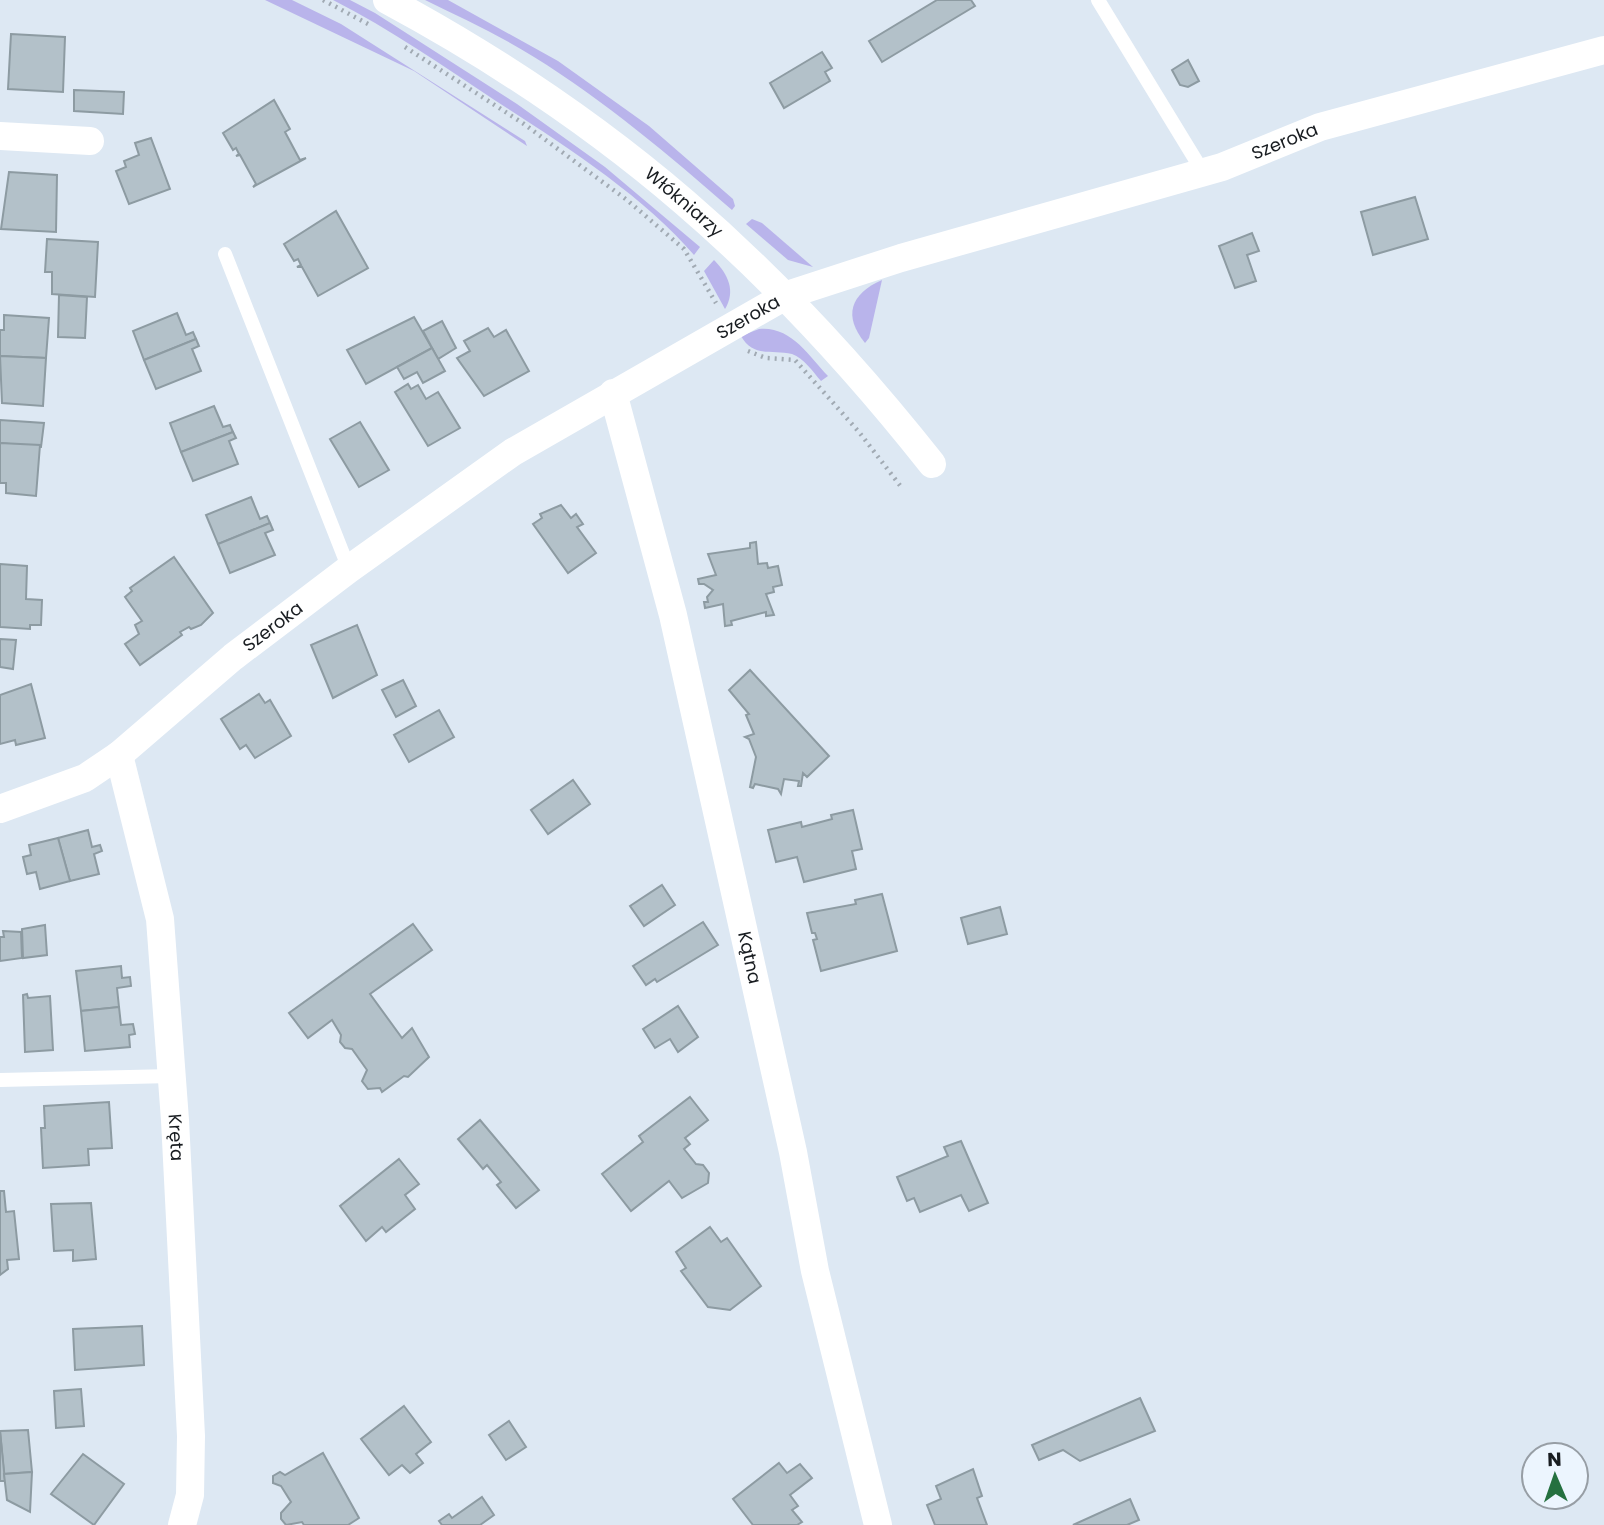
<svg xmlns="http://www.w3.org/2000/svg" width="1604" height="1525" font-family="Poppins,sans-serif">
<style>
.green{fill:#b9b4eb}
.building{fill:#b3c1c9;stroke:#8d9ba2;stroke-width:2}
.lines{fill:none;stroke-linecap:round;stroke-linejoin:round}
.path{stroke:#a1aab3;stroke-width:4.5;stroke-dasharray:2 5;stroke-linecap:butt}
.service{stroke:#fff;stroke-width:14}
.minor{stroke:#fff;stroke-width:28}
.labels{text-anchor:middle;stroke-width:7;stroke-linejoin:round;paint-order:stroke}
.street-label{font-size:18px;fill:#181c20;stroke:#ecf5fe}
</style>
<rect width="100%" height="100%" fill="#dde8f3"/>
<g class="green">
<polygon points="265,0 292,0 341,24 525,141 527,146 414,71"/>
<path d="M333,0H350L375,13L517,104L605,167L700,247L694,255C644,196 561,143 496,101C443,66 390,29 333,0Z"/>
<path d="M425,0H448L558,61L649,126L733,199L735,206L732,210C669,155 605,101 534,57C499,35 462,18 425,0Z"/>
<polygon points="752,219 762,223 813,267 788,260 746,224"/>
<path d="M714,260C728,274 736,291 725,309L704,271Z"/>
<path d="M882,280L869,338L865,343C843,316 850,294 882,280Z"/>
<path d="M759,329C791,326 808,355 828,376L821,381C813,372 804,358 792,354C772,349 753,358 741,336Z"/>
</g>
<g class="building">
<polygon points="937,0 971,0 975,6 882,62 869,41"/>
<polygon points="11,34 65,37 63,92 8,89"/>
<polygon points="822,52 832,68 825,72 830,81 784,108 770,83"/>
<polygon points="1188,60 1199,81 1188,87 1180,85 1172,70"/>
<polygon points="74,90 124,92 123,114 74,111"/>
<polygon points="274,100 290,129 285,132 300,160 306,158 253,187 256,184 240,155 236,156 239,154 236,148 233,150 223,133"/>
<polygon points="151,138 170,189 129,204 116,171 126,167 124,161 139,155 135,143"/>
<polygon points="9,172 57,175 56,232 1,229"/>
<polygon points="1415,197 1428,239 1373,255 1361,212"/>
<polygon points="336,211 368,268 318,296 302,267 297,267 301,265 298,259 294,261 284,244"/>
<polygon points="1252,233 1259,251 1247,255 1256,281 1235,288 1219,246"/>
<polygon points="47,239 98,242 95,297 52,294 52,272 45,272"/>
<polygon points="59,295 87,297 85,338 58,337"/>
<polygon points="177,313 186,335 193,332 196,339 144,360 133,331"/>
<polygon points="4,315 49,318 46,358 0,356 0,330 4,330"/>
<polygon points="414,317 432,348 366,384 347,350"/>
<polygon points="442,321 456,348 438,359 423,331"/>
<polygon points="488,328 494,337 506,330 529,371 484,396 457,358 470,351 464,341"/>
<polygon points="196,339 199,346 192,349 201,371 156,389 144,360"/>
<polygon points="432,348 445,371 423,383 417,372 404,379 397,367"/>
<polygon points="0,356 46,358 43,406 2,403"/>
<polygon points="408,384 411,389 418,385 426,399 438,392 460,428 428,446 395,392"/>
<polygon points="214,406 223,427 230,425 233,432 181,452 170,423"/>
<polygon points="0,420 44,423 41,447 0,443"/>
<polygon points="360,422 389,470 359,487 330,439"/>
<polygon points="233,432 236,438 229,441 238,464 193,481 181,452"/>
<polygon points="0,443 40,445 36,496 6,493 6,483 0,483"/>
<polygon points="251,497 260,519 267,516 270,523 218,544 206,515"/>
<polygon points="561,505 571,518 576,514 583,524 577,527 596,553 568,573 533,524 542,518 540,514"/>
<polygon points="270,523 273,530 265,533 275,555 230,573 218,544"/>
<polygon points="756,542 758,564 767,563 768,568 778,566 782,585 773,587 774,592 766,594 774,615 766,616 766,612 731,621 732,625 725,626 723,604 705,608 704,602 708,602 707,597 713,590 704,584 699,584 698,579 716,575 708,554 750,548 750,543"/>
<polygon points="174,557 213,613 201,625 191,629 189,627 180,632 182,635 140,665 125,644 139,634 135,625 142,621 125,597 132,591 130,588"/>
<polygon points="0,564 27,566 26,599 42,600 41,625 30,625 30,629 0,627"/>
<polygon points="357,625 377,675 333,698 311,645"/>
<polygon points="0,639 16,640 13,669 0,667"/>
<polygon points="750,670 829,756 807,777 803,773 801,786 798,786 799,781 784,779 781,794 778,789 755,784 753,788 750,787 756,757 749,739 745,737 754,734 746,715 749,714 729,690"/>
<polygon points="403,680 416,706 396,717 382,690"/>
<polygon points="31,684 45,738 16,745 15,740 0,744 0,695"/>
<polygon points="259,694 265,703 270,700 291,736 255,758 246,745 240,749 221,719"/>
<polygon points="439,710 454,737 409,762 394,735"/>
<polygon points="573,780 590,804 548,834 531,810"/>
<polygon points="853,810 862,849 852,851 856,869 804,882 797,857 776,862 768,830 801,822 802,827 832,819 831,815"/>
<polygon points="88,830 92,847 100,845 102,851 94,854 99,874 70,881 58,838"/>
<polygon points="58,838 70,881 40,889 36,872 27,874 23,857 31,855 29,845"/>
<polygon points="662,885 675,905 644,926 630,906"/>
<polygon points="882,894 897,951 821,971 813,940 817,939 815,933 812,933 807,913 856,904 855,900"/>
<polygon points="1000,907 1007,934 968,944 961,918"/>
<polygon points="703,922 718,945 657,982 655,979 646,985 633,966"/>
<polygon points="413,924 432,950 370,994 402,1038 412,1028 429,1057 408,1077 404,1076 382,1092 380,1088 368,1089 362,1081 367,1070 352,1049 345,1048 340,1042 341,1035 332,1020 308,1038 289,1013"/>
<polygon points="45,925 47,955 23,958 22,929"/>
<polygon points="3,931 21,932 22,958 0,961 0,937 4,937"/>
<polygon points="121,966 122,978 130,977 131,986 117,988 119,1007 81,1011 76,971"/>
<polygon points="27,994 28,998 50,996 53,1050 25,1052 23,995"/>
<polygon points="678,1006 698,1037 678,1052 670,1039 655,1048 643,1029"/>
<polygon points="119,1007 121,1025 133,1024 135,1034 129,1035 130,1047 85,1051 81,1011"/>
<polygon points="690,1097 708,1120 685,1138 690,1144 684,1149 696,1164 703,1165 709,1173 708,1183 682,1198 669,1181 631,1211 602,1174 643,1142 639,1136"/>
<polygon points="109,1102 112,1148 88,1149 89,1165 43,1168 41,1128 45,1128 44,1106"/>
<polygon points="480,1120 539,1190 516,1208 497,1185 501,1182 487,1165 483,1169 458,1139"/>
<polygon points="961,1141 988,1203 969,1211 961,1195 920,1212 914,1198 907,1201 897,1177 948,1156 944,1147"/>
<polygon points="399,1159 419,1184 405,1195 415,1209 386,1232 382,1227 366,1241 340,1206"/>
<polygon points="0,1191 4,1191 6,1212 14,1211 19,1259 7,1260 8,1269 0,1275"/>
<polygon points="91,1203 96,1259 73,1261 73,1250 54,1251 51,1204"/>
<polygon points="710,1227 721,1242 727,1238 761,1286 730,1310 708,1307 681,1271 686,1268 676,1252"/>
<polygon points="142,1326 144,1365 75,1370 73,1329"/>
<polygon points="81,1389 84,1426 56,1428 54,1391"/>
<polygon points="1140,1398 1155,1431 1080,1461 1063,1450 1039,1460 1032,1445"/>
<polygon points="404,1406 431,1442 416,1454 423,1463 410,1473 402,1465 389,1475 361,1439"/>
<polygon points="509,1421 526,1447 506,1460 489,1435"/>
<polygon points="28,1430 32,1472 4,1474 0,1431"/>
<polygon points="0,1431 5,1481 0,1481"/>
<polygon points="323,1453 359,1518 348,1525 304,1525 302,1522 286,1525 281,1519 281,1513 291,1502 281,1486 273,1483 273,1476 280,1472 285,1475"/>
<polygon points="83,1454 124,1484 94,1525 51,1494"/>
<polygon points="779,1463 787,1473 800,1464 812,1478 790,1495 798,1506 792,1510 802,1522 797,1525 753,1525 733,1499"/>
<polygon points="973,1469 982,1496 977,1498 987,1525 935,1525 927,1505 941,1499 936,1486"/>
<polygon points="32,1472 30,1512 7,1500 4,1474"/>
<polygon points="482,1497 494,1515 480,1525 442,1525 439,1521 449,1514 452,1518"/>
<polygon points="1130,1499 1139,1520 1127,1525 1073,1525"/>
</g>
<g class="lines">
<g class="path">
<polyline points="323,0 368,24"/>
<polyline points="405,47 524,124 627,200 684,249 716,303"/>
<polyline points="748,351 766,358 795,360 859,432 902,488"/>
</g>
<g class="service">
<polyline points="1098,0 1203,172"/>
<polyline points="225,254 349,569"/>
<polyline points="0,1080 172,1076"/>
</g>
<g class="minor">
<path id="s1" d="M387,0C612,121 774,264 932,464"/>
<polyline points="0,136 90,141"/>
<path id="s2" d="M613,393L673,615L793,1152L815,1271L878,1525"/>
<path id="s3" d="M119,755L160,919L175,1120L191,1436L190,1495L182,1525"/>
<path id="s4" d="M0,809L85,778L119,755L233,657L349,569L513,452L787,295L901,258L1222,167L1320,127L1604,50"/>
</g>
</g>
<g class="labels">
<g class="street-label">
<text dy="6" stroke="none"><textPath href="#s4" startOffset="1466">Szeroka</textPath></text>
<text dy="6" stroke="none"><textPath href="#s1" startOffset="360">Włókniarzy</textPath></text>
<text dy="6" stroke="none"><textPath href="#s4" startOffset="900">Szeroka</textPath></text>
<text dy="6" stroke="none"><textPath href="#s4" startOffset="332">Szeroka</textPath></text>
<text dy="6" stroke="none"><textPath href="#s2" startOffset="581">Kątna</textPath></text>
<text dy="6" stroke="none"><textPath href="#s3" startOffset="388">Kręta</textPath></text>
</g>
</g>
<g transform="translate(1555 1476) rotate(358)"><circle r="33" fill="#ecf5fe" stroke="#979ea5" stroke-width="2"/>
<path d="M0-5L12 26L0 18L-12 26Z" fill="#24703f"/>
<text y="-10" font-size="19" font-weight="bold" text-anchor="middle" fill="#181c20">N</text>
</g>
</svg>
